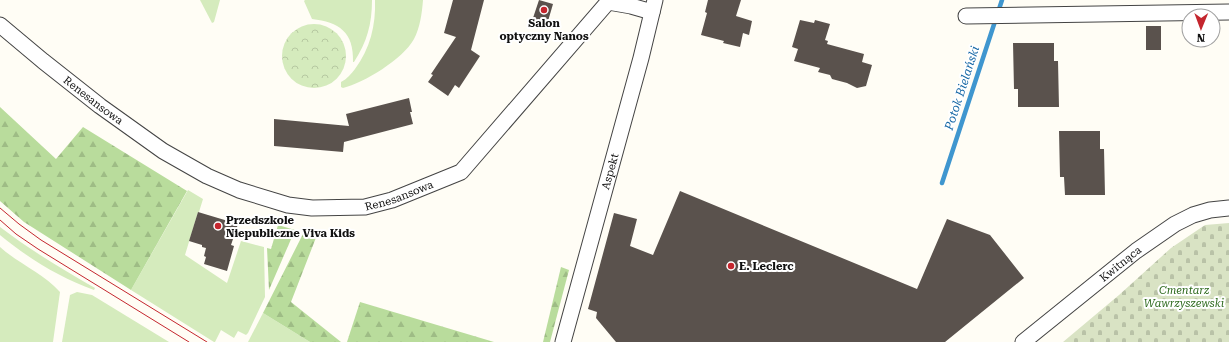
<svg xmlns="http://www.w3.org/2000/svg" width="1229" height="342" font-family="'Roboto Serif',serif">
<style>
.grass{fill:#d5ebbd}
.forest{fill:url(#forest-firs)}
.cemetery{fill:url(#cemetery-stones)}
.park{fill:url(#park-crowns)}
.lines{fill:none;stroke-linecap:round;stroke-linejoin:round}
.stream{stroke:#3f96cf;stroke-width:4.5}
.building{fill:#5a524d}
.minor-casing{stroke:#444;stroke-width:17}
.minor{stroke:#fff;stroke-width:15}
.tram{stroke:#c4262e;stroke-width:1}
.poi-dot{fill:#c4262e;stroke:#fff;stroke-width:1.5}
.labels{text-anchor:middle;stroke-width:4;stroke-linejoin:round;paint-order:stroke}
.poi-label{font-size:11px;font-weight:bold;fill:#111;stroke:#fff;text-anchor:start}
.street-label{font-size:11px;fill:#111;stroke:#fff}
.park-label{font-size:11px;font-style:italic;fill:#2f6b1f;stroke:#fff}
.water-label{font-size:12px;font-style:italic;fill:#1768a6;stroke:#fff}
</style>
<defs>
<pattern id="forest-firs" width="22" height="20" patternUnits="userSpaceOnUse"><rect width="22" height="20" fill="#b9dc9c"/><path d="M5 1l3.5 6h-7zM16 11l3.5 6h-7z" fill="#9ebc85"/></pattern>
<pattern id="cemetery-stones" width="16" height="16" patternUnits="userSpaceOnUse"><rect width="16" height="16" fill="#d9e3c4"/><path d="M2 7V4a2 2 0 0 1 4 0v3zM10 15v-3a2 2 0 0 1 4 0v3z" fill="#b9c2a7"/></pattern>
<pattern id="park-crowns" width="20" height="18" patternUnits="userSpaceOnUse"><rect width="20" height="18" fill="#d5ebbd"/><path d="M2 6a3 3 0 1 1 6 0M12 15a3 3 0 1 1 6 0" fill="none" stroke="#b6c8a1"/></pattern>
</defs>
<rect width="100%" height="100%" fill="#fffdf5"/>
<g class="grass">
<polygon points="200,0 220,0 214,22 212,23"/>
<path d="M305,0H372C372,24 367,42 354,62H353C354,32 339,22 312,19L304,1Z"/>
<path d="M375,0H423C422,13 420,28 414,39C403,59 364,83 343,88L341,87V82C347,79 351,74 355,69C370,49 376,25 375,0Z"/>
<polygon points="188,190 203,199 199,212 198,212 185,255 227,283 241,241 264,247 265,297 248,333 246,335 238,331 234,338 221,330 215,342 214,342 131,290"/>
<path d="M0,227C30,250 62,269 95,288L94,290C60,278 28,258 0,235Z"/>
<path d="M0,247C19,264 43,273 60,292L53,342H0Z"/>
<polygon points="77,292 92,295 169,342 62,342 70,295"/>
<polygon points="263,313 310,342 248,342"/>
</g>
<g class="forest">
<polygon points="0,107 56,159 83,127 187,191 131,290 24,222 0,201"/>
<polygon points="278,225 295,230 269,290 267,248 271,249"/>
<polygon points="304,232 317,235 291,302 341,342 310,342 263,313"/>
<polygon points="561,267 569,270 550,342 543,342"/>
<polygon points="360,302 494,342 347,342"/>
</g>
<polygon class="cemetery" points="1229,223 1229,342 1063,342 1119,295 1171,248 1205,225"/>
<circle class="park" cx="314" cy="56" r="32"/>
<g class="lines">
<polyline class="stream" points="942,183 1002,0"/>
</g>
<g class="building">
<polygon points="453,0 484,0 471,50 480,56 459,88 455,85 448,96 428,82 433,75 431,74 456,37 444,33"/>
<polygon points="539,0 553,4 546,28 531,24"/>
<polygon points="708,0 741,0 736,16 752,21 749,35 743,33 740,47 723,43 724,41 701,35 707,13 705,12"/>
<polygon points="800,20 814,23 815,20 830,24 825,40 828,41 827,44 864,54 862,62 872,65 866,86 857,88 847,83 832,79 830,75 818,72 820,68 794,61 798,49 792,47"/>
<rect x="1146" y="26" width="15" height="24"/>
<polygon points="1013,43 1054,43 1054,61 1058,61 1059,107 1018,107 1018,89 1014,89"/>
<polygon points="409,98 412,112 410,112 413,124 344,142 343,152 274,146 274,119 349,126 346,114"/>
<polygon points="1059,131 1100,131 1100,149 1104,149 1105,195 1065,195 1064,177 1060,177"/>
<polygon points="680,191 917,289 947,219 990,235 1024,278 945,342 616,342 596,318 597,312 588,309 614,213 637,219 630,246 653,255"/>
<polygon points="198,212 238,224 231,245 234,246 227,271 204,264 206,257 204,256 206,248 202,247 202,245 189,241"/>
</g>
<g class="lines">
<defs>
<g id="minor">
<polyline points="966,16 1229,12"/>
<path id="s1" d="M0,25L43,61L100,106L163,151L207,176L239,190L288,205L312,208L365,207L392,200L461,172L608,2L631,6L652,12"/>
<path id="s2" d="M563,342L641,58L655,0"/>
<path id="s3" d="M1023,342L1136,251L1175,224L1193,215L1210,210L1229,208"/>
</g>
</defs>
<use href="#minor" class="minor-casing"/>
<use href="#minor" class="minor"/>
<g class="tram">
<polyline points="0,208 19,224 41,240 207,342"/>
<polyline points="0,220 16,234 38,249 189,342"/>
</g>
</g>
<g class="poi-dot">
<circle cx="544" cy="10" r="4"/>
<circle cx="218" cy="226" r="4"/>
<circle cx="731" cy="266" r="4"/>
</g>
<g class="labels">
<g class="poi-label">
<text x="544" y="27" text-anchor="middle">Salon<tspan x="544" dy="13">optyczny Nanos</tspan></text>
<text x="226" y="224">Przedszkole<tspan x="226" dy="13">Niepubliczne Viva Kids</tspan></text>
<text x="739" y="270">E. Leclerc</text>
</g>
<g class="street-label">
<text dy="4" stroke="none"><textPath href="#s1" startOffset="120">Renesansowa</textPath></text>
<text dy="4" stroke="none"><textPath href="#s2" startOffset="177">Aspekt</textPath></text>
<text dy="4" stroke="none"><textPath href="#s1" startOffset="456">Renesansowa</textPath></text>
<text dy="4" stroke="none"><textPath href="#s3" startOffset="125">Kwitnąca</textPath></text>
</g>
<g class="park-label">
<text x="1184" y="294">Cmentarz<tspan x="1184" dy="13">Wawrzyszewski</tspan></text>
</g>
<g class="water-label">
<text transform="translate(962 88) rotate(-72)" y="4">Potok Bielański</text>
</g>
</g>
<g transform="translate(1201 28) rotate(181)"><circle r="19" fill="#ffffff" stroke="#a0a0a0"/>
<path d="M0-3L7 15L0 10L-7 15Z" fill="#c4262e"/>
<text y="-6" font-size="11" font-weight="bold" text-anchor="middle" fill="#111111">N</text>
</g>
</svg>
